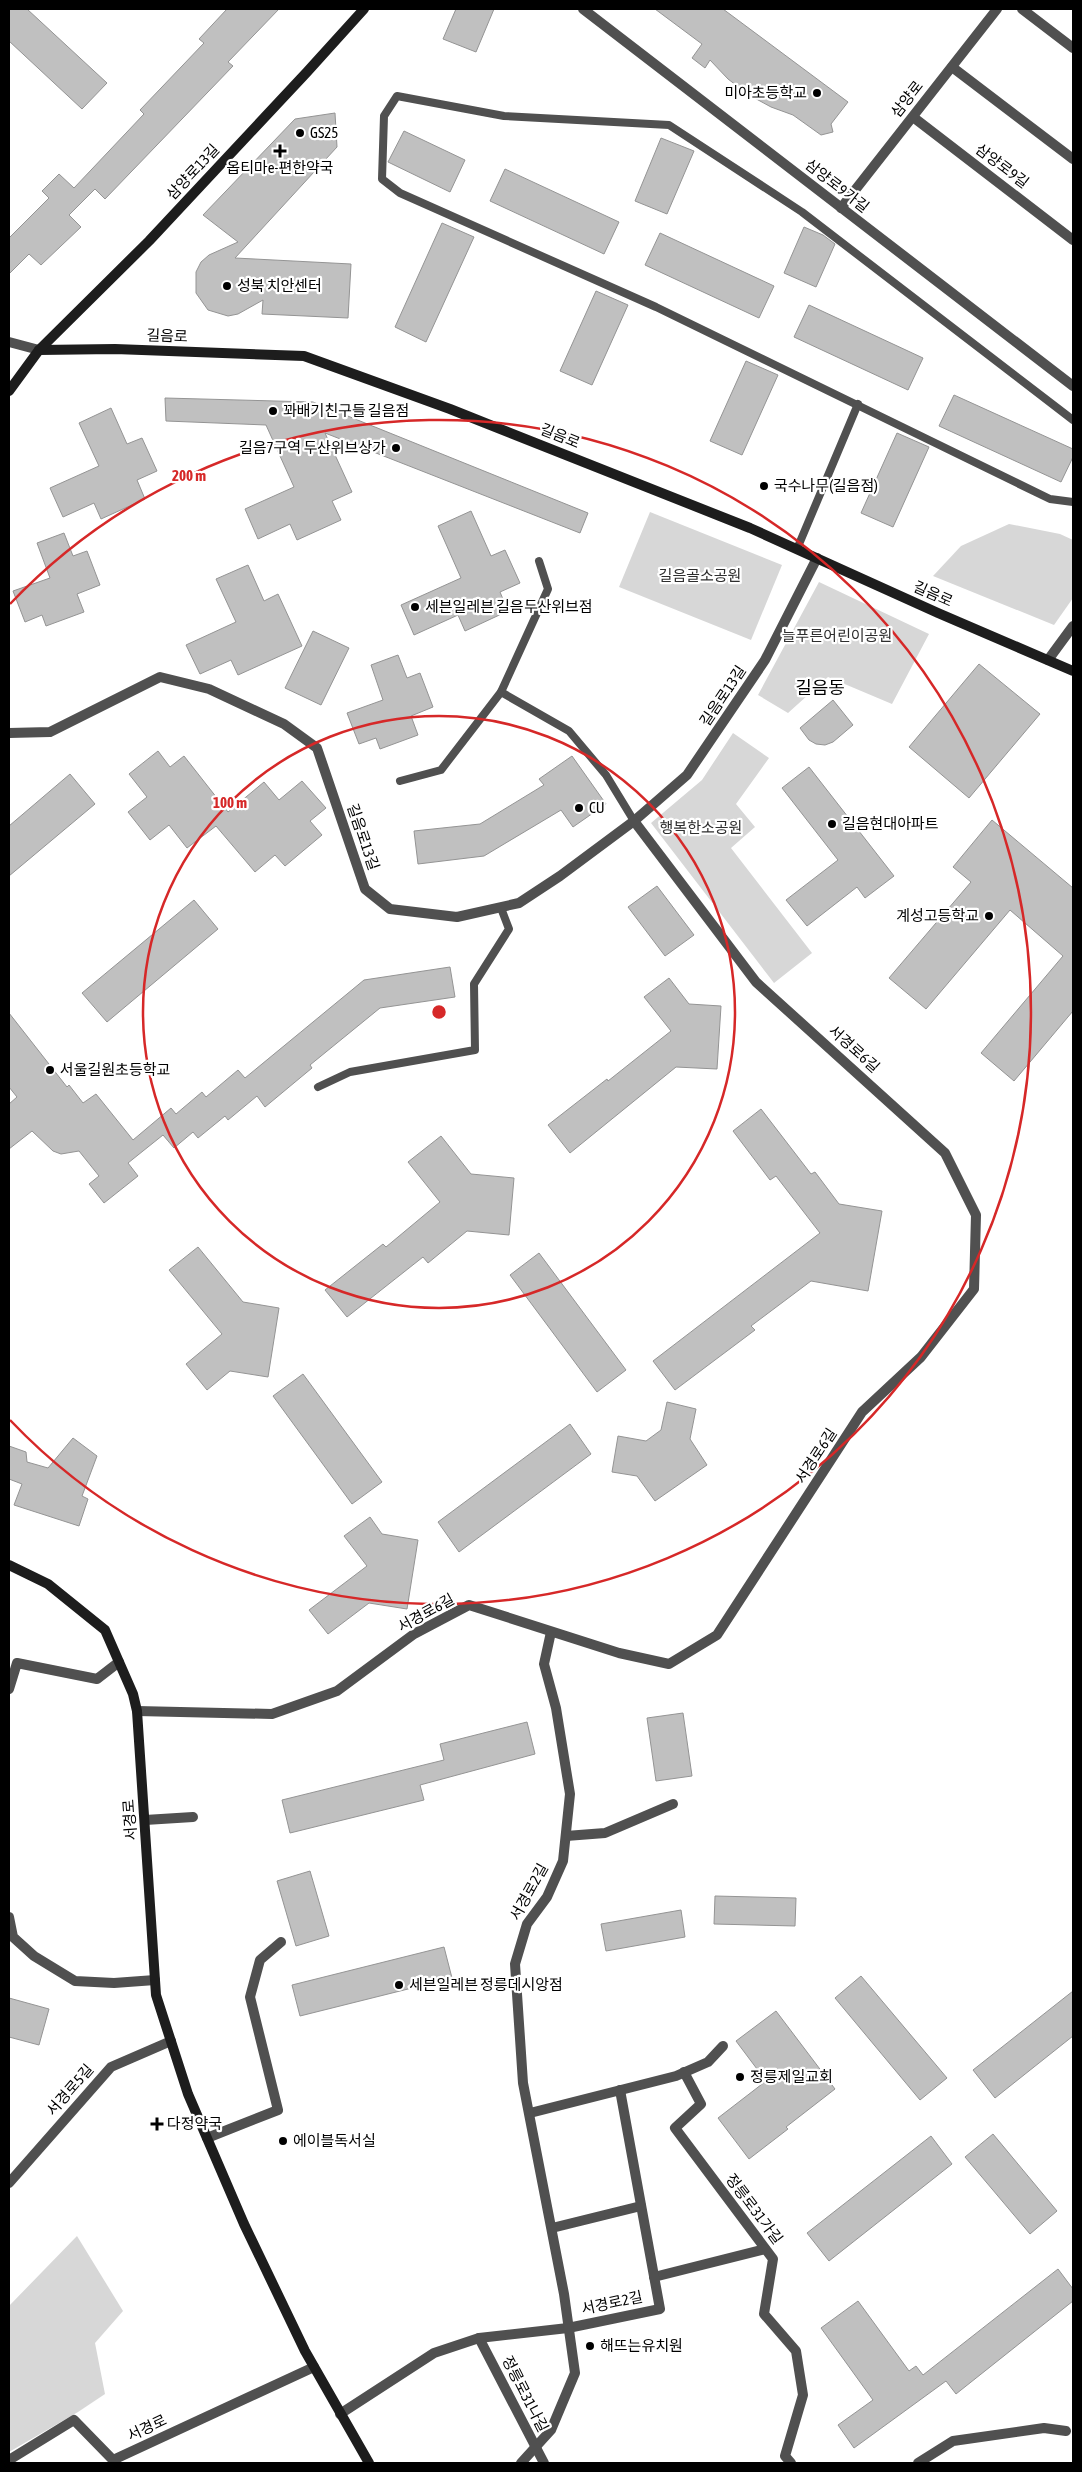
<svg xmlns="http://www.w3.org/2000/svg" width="1082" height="2472" font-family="'Asap Condensed','Noto Sans KR',sans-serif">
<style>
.green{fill:#d7d7d7}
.building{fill:#c0c0c0;stroke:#949494}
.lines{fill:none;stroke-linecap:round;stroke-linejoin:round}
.lane{stroke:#505050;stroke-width:8}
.street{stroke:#505050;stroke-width:10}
.secondary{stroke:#1d1d1d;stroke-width:10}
.ring{fill:none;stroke:#d62828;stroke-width:2.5}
.poi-dot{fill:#000;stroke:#fff;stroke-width:2}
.labels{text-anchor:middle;stroke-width:4.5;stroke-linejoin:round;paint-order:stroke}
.poi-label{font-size:15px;fill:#000;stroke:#fff;text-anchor:start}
.street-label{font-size:15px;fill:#000;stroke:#fff}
.park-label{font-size:15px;fill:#2e2e2e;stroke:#fff}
.quarter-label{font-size:18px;fill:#000;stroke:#fff}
.centre{fill:#d62828;stroke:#fff;stroke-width:2.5}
.ring-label{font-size:15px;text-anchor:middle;font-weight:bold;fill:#d62828;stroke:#fff;stroke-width:4.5;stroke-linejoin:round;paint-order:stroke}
</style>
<rect width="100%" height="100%" fill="#fff"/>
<g class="green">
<polygon points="650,512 782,565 751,640 619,587"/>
<polygon points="1009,524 1060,534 1073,540 1073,598 1054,625 933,576 961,546"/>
<polygon points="819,582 929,634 892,704 828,677 788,713 758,695"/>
<polygon points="733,733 769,758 736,804 755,827 731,848 812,953 774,983 651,823 702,780"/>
<polygon points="77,2236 123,2311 95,2343 105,2394 78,2412 9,2452 9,2306"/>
</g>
<g class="building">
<polygon points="9,9 27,9 107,83 82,109 9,41"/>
<polygon points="227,9 279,9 228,62 233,66 105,199 95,189 69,215 81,227 41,265 29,254 9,274 9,238 49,198 42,191 59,174 74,188 144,114 140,110 204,43 199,39"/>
<polygon points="456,9 494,9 476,52 443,39"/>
<polygon points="655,9 723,9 848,102 831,124 833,132 821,135 793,115 771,107 749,95 728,79 710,60 705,68 692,58 702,44"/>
<polygon points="335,113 337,147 235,258 351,264 348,318 262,314 263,300 238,314 228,316 208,310 196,293 196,272 201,262 209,255 238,242 203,215 295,119"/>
<polygon points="404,131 465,160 450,192 388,162"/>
<polygon points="661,138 694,151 667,214 635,201"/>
<polygon points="505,169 619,222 604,254 490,201"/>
<polygon points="442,223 474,237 426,342 395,327"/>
<polygon points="804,227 823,235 835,244 816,287 784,273"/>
<polygon points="660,233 774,286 759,318 645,265"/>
<polygon points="596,291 628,305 592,385 560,371"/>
<polygon points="809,305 923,358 908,390 794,337"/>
<polygon points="746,361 778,375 742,455 710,441"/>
<polygon points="954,395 1073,449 1073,457 1061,482 939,426"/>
<polygon points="165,398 313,402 588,513 580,533 325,433 352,492 332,501 341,520 297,540 290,524 258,539 245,509 294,487 266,425 166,421"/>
<polygon points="111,408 127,444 142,438 157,471 137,480 145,499 101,519 94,503 63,517 50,488 99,466 79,423"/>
<polygon points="897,433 929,447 893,527 861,513"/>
<polygon points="471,511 491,556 505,550 520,583 500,592 508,611 465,631 458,615 414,635 401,605 461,578 438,526"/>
<polygon points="64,533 73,556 87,551 100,585 77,594 84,612 46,626 42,615 25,622 13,591 50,578 37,543"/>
<polygon points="248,565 264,601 278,594 302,646 238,675 231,660 200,674 186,645 236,622 216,579"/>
<polygon points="313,631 349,648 321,705 285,688"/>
<polygon points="398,655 407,678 420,673 433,707 411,716 418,735 380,749 376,738 359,744 347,713 383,700 371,665"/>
<polygon points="979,664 1040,714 969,798 909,747"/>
<polygon points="833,700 853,725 833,742 825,745 816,744 809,740 800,728"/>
<polygon points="158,751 170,767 184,756 228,812 264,782 279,800 302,781 326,808 310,821 322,835 285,866 275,855 255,872 216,826 187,848 169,825 150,840 128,812 147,797 129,774"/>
<polygon points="572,756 606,804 573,827 561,810 484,856 418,864 414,831 480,824 544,785 539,779"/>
<polygon points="809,767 894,876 865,898 857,887 807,926 786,900 838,860 782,788"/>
<polygon points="70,774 95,804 9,876 9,826"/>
<polygon points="992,820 1073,888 1073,1011 1014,1081 981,1053 1063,956 1010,910 926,1009 889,978 971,882 953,867"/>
<polygon points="657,886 694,935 665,956 628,907"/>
<polygon points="194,900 218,929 107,1022 82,993"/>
<polygon points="450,967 455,997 380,1008 310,1065 312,1068 265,1107 257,1096 228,1120 225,1116 198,1138 193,1132 174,1148 163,1135 128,1163 138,1176 104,1203 89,1184 99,1176 79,1151 61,1154 53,1151 32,1131 9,1149 9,1104 17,1097 9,1087 9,1013 67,1087 69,1085 83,1103 96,1094 133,1140 171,1108 176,1114 202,1092 206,1097 238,1070 245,1078 364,980"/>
<polygon points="669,978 689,1004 721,1006 717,1069 676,1067 570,1153 548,1125 607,1079 608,1081 671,1031 644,997"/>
<polygon points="761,1109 811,1174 815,1172 839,1204 882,1211 868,1291 811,1281 751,1326 755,1330 675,1390 653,1361 820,1233 776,1176 770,1180 733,1131"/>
<polygon points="441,1136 471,1174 514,1178 509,1235 467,1231 428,1263 423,1257 347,1317 325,1290 383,1244 386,1247 440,1202 408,1162"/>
<polygon points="198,1247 243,1302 279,1308 268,1377 230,1371 207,1390 186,1364 222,1334 169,1270"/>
<polygon points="539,1253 626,1370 597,1392 510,1275"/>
<polygon points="303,1374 382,1482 352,1504 273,1396"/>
<polygon points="667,1402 696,1409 690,1439 707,1465 655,1501 637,1476 612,1472 618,1436 646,1441 661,1430"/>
<polygon points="570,1424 591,1454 459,1552 438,1522"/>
<polygon points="73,1438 97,1456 82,1496 88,1499 79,1526 14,1505 22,1484 9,1479 9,1446 26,1452 27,1462 48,1468"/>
<polygon points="370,1517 382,1534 418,1540 407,1609 369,1603 328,1634 309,1610 367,1566 344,1536"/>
<polygon points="683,1713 692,1776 656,1781 647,1718"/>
<polygon points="527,1722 535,1754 420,1785 424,1800 290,1833 282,1800 444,1760 440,1744"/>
<polygon points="310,1871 329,1936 296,1946 277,1881"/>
<polygon points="715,1896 796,1898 795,1926 714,1924"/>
<polygon points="681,1910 685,1937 606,1951 601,1924"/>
<polygon points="444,1947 452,1978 300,2016 292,1985"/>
<polygon points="861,1976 947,2078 920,2100 835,1998"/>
<polygon points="1073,1991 1073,2036 995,2098 973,2070"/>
<polygon points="9,1998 49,2009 39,2045 9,2037"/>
<polygon points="776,2011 835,2089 786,2127 788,2129 749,2159 718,2118 766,2081 736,2041"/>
<polygon points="993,2134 1057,2211 1030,2234 965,2157"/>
<polygon points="931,2136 952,2164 829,2261 807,2233"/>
<polygon points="1058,2269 1073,2289 1073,2301 956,2394 946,2381 854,2448 838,2425 873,2400 821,2328 858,2301 909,2371 916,2366 923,2375"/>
</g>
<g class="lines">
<g class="lane">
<polyline points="1073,420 802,212 669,125 504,116 397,96 384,116 382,179 400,193 656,307 1050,499 1073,502"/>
<polyline points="797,549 858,404"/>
<polyline points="501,692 569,731 606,775 634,821"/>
<polyline points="400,781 441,770 501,692 548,589 539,561"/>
<polyline points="318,1087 350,1072 475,1050 474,984 509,929 501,908"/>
</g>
<g class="street">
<polyline points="583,9 1073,386"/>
<polyline points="1022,9 1073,48"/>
<polyline points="952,67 1073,159"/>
<polyline points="913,117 1073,240"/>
<polyline points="841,208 997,9"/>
<polyline points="9,342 39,350"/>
<polyline points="1048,660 1073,626"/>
<polyline points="9,733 50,732 160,677 209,689 284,724 317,748 365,889 390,909 457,917 519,903 560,876 634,821 687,775 765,660 817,558"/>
<polyline points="9,1689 17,1663 97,1679 119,1662"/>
<polyline points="137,1711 272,1714 337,1691 414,1634 469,1605 619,1653 669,1664 717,1635 862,1412 921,1357 974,1289 976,1215 945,1153 756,982 634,821"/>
<polyline points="145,1820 193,1817"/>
<polyline points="566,1836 605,1833 673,1804"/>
<polyline points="9,1917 13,1937 34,1956 75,1981 114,1983 155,1980"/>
<polyline points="684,2072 701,2104 675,2128 773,2259 764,2314 796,2351 803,2395 785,2456 791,2463"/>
<polyline points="530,2113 676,2076 708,2062 723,2046"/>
<polyline points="207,2138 278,2110 250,1997 260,1960 281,1942"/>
<polyline points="9,2183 111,2067 171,2041"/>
<polyline points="552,2228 641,2206"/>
<polyline points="654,2277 765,2249"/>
<polyline points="479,2338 544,2463"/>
<polyline points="340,2414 434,2353 479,2338 568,2328 660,2309 620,2090"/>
<polyline points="9,2460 74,2420 113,2460 314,2367"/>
<polyline points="521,2463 551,2430 575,2373 564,2294 523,2083 515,1964 527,1924 547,1897 563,1861 570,1794 556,1708 544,1664 551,1632"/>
<polyline points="918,2463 953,2441 1044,2428 1066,2431"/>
</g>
<g class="secondary">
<polyline points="39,350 115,349 304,356 450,409 750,528 938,613 1073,671"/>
<polyline points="9,391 39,350 149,241 307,72 364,9"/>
<polyline points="9,1565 48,1584 105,1630 133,1694 137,1711 156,1995 188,2094 244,2224 305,2351 369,2463"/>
</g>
</g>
<g class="ring">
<circle cx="439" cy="1012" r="296"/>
<path d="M10 604A592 592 0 1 1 10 1420"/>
</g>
<g class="poi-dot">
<circle cx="817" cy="93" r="5"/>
<circle cx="300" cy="133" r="5"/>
<path d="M277.5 143.5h5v5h5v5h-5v5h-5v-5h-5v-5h5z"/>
<circle cx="227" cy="286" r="5"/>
<circle cx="273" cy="411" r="5"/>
<circle cx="396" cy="448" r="5"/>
<circle cx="764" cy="486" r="5"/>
<circle cx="415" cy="607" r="5"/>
<circle cx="579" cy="808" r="5"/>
<circle cx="832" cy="824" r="5"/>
<circle cx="989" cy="916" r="5"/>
<circle cx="50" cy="1070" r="5"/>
<circle cx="399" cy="1985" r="5"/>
<circle cx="740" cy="2077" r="5"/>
<path d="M154.5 2116.5h5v5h5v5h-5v5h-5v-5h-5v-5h5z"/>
<circle cx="283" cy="2141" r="5"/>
<circle cx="590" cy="2346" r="5"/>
</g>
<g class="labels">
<g class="poi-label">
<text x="807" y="98" text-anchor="end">미아초등학교</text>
<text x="310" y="138">GS25</text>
<text x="280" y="173" text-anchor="middle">옵티마e-편한약국</text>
<text x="237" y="291">성북 치안센터</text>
<text x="283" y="416">꽈배기친구들 길음점</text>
<text x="386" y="453" text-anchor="end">길음7구역 두산위브상가</text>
<text x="774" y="491">국수나무(길음점)</text>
<text x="425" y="612">세븐일레븐 길음두산위브점</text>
<text x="589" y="813">CU</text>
<text x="842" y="829">길음현대아파트</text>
<text x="979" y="921" text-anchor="end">계성고등학교</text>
<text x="60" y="1075">서울길원초등학교</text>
<text x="409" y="1990">세븐일레븐 정릉데시앙점</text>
<text x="750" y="2082">정릉제일교회</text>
<text x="167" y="2129">다정약국</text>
<text x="293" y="2146">에이블독서실</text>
<text x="600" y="2351">해뜨는유치원</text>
</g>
<g class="street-label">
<text transform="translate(907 99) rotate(-52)" y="5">삼양로</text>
<text transform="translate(1002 166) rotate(37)" y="5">삼양로9길</text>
<text transform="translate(193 172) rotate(-47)" y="5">삼양로13길</text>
<text transform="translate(837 186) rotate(38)" y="5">삼양로9가길</text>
<text transform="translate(167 336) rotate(2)" y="5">길음로</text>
<text transform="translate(560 436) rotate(22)" y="5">길음로</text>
<text transform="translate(933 594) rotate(24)" y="5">길음로</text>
<text transform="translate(723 696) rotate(-56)" y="5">길음로13길</text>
<text transform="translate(363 837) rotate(71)" y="5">길음로13길</text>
<text transform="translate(854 1049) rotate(42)" y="5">서경로6길</text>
<text transform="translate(816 1456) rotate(-57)" y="5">서경로6길</text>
<text transform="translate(426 1613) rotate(-29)" y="5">서경로6길</text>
<text transform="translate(130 1820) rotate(-94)" y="5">서경로</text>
<text transform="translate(529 1892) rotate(-61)" y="5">서경로2길</text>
<text transform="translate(70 2090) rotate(-49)" y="5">서경로5길</text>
<text transform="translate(754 2209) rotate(53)" y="5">정릉로31가길</text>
<text transform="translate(612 2303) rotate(-12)" y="5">서경로2길</text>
<text transform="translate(525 2394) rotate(63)" y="5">정릉로31나길</text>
<text transform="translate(147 2428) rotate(-25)" y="5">서경로</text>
</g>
<g class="park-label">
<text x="700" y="581">길음골소공원</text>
<text x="837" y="641">늘푸른어린이공원</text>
<text x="701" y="833">행복한소공원</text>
</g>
<g class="quarter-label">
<text x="820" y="694">길음동</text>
</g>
</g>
<circle cx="439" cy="1012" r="8" class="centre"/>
<g class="ring-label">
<text x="189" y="481">200 m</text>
<text x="230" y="808">100 m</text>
</g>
<rect width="1082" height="2472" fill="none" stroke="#000000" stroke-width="20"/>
</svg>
